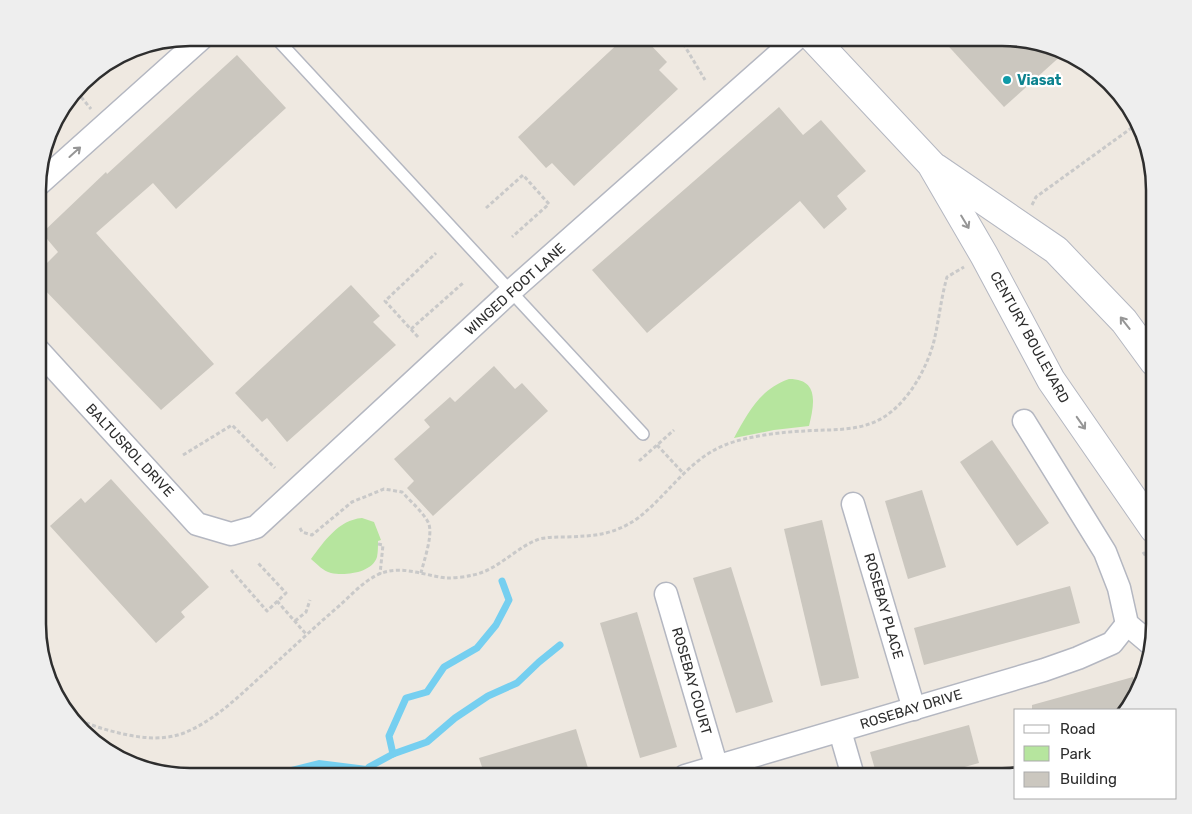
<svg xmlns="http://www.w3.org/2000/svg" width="1192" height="814" font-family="Rubik,sans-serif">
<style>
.green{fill:#b6e59e}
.water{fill:#75cff0}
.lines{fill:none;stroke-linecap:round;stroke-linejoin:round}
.stream{stroke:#75cff0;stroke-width:7}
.building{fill:#cbc7bf}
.service-casing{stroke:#b4b7c1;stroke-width:14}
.minor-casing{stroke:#b4b7c1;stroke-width:25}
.tertiary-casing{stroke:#b4b7c1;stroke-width:30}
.path{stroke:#c9c9c9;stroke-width:3;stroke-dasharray:4 2.5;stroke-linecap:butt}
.service{stroke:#fff;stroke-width:11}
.minor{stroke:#fff;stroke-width:22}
.tertiary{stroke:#fff;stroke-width:28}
.oneway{stroke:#969696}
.culture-dot{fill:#0f9aa8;stroke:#fff;stroke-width:2}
.labels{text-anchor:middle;stroke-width:4.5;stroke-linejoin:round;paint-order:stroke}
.culture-label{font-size:14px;font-weight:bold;fill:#0d838f;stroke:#fff;text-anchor:start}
.street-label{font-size:14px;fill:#2e2e2e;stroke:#fff}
.rim{fill:none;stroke:#2e2e2e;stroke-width:2.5}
</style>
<rect width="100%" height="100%" fill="#efe9e1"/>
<g class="green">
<path d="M789,379C820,379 814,405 809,426L774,430L734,438C748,413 760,389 789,379Z"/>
<path d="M362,518L374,522L381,540L378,541C378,546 378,552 377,557C372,573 345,576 331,573C323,571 317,564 311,559C324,542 338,520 362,518Z"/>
</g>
<polygon class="water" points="319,760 391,769 401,776 278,776 279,770"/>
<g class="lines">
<g class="stream">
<polyline points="393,754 389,736 406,698 427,692 444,667 477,648 496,625 509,600 502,581"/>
<polyline points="369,767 393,754 427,742 455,718 488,696 517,683 539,662 560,645"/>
</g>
</g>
<g class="building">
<polygon points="624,38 644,38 667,62 659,70 678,89 574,186 552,163 546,168 518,137"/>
<polygon points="941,38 1011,38 1051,46 1064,53 1004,107"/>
<polygon points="237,55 286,108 176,209 153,183 96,233 214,364 161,410 39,284 39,271 58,252 42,233 106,172 107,174"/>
<polygon points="779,107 803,135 821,120 866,171 837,196 847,209 824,229 800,201 647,333 592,270"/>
<polygon points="351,285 380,316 373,322 396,345 287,442 267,418 262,422 235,393"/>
<polygon points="494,366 515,389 522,383 548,411 433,516 407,488 414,481 394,459 430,427 424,420 450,397 455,402"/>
<polygon points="992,440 1049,523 1017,546 960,462"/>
<polygon points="111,479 209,587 181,612 185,617 156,643 50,526 81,498 85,503"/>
<polygon points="922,490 946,567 908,579 885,501"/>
<polygon points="822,520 859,678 821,686 784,529"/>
<polygon points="731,567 773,702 736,713 693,578"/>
<polygon points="1070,586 1080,623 924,665 914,628"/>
<polygon points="637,612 677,747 640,758 600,623"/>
<polygon points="1133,677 1137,691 1126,710 1032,710 1032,705"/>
<polygon points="969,725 979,763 932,776 877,776 870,752"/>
<polygon points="576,729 588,768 560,776 485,776 479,758"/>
</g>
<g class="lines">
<defs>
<polyline id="service" points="276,38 643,434"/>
<g id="minor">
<polyline points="39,184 202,38"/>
<polyline points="39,351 197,524 231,534 256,527 511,291 797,38"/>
<polyline points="1024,421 1105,552 1119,588 1127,624 1152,645"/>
<polyline points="853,504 914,709"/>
<polyline points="666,594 717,768"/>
<polyline points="840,731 853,776"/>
<polyline points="685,776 1044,670 1078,658 1112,643 1127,624"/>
</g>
<g id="tertiary">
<polyline points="813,38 931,164 984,255 1051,380 1154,529"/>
<polyline points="936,168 1056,250 1124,321 1154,362"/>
</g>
</defs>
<use href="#service" class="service-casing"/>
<use href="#minor" class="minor-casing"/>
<use href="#tertiary" class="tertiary-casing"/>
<g class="path">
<polyline points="680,38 705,80"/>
<polyline points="89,76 90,76"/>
<polyline points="77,92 91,109"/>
<polyline points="1032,205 1036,197 1137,124"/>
<polyline points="486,208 523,175 549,204 512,237"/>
<polyline points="411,329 463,283"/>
<polyline points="418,337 385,301 436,253"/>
<polyline points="657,445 684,474"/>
<polyline points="183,455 232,425 275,468"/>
<polyline points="639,461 674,430"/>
<path d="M300,528L302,532L312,535L352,502L384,489L402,492C410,501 422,511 428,522C434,533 424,560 421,573"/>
<polyline points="378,544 383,545 380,574"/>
<polyline points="1143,552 1154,568"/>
<polyline points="231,570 267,611 286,593 258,563"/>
<polyline points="277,601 306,634"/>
<polyline points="295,621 306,612 310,600"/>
<path d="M69,713C85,724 102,729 119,733C140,738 163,741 184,733C213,721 235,700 258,679C285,655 311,630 339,606C350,596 363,582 377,575C400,564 422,575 446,578C454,578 465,577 473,575C498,570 515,548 539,539C548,537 557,537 566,537C594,536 614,535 638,518C668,495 689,459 725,445C747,436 782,432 805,431C833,429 860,432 884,417C909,401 927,368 934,341C939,320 941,298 947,277L964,267"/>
</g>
<use href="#service" class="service"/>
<use href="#minor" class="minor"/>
<use href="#tertiary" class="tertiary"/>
</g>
<defs><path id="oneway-shaft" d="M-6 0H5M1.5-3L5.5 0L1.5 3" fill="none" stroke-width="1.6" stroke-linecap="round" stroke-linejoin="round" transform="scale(1.25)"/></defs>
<g class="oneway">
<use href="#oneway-shaft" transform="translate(75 152) rotate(-42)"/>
<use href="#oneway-shaft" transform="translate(965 222) rotate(59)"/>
<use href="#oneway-shaft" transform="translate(1125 323) rotate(-128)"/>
<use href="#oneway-shaft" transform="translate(1081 423) rotate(55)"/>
</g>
<circle class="culture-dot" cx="1007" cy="80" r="5"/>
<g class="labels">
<g class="culture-label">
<text x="1017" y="85">Viasat</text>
</g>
<g class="street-label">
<text transform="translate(515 289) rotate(-42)" y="5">WINGED FOOT LANE</text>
<text transform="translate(1030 337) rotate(61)" y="5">CENTURY BOULEVARD</text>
<text transform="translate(130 450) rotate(47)" y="5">BALTUSROL DRIVE</text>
<text transform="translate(884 606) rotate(74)" y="5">ROSEBAY PLACE</text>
<text transform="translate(692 681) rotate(74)" y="5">ROSEBAY COURT</text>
<text transform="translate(911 709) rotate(-17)" y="5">ROSEBAY DRIVE</text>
</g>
</g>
<path d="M0 0H1192V814H0ZM190 46H1002A144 144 0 0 1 1146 190V624A144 144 0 0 1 1002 768H190A144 144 0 0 1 46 624V190A144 144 0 0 1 190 46Z" fill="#eee" fill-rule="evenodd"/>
<path class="rim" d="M190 46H1002A144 144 0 0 1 1146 190V624A144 144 0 0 1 1002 768H190A144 144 0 0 1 46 624V190A144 144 0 0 1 190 46Z"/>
<rect x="1014" y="709" width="162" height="90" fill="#ffffff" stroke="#ababab"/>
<rect x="1024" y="725" width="25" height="8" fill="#ffffff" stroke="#ababab"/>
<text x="1060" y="734" font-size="15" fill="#2e2e2e">Road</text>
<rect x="1024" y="746" width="25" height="15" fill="#b6e59e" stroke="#ababab"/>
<text x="1060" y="759" font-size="15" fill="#2e2e2e">Park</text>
<rect x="1024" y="772" width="25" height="15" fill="#cbc7bf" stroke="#ababab"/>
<text x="1060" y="784" font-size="15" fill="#2e2e2e">Building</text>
</svg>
